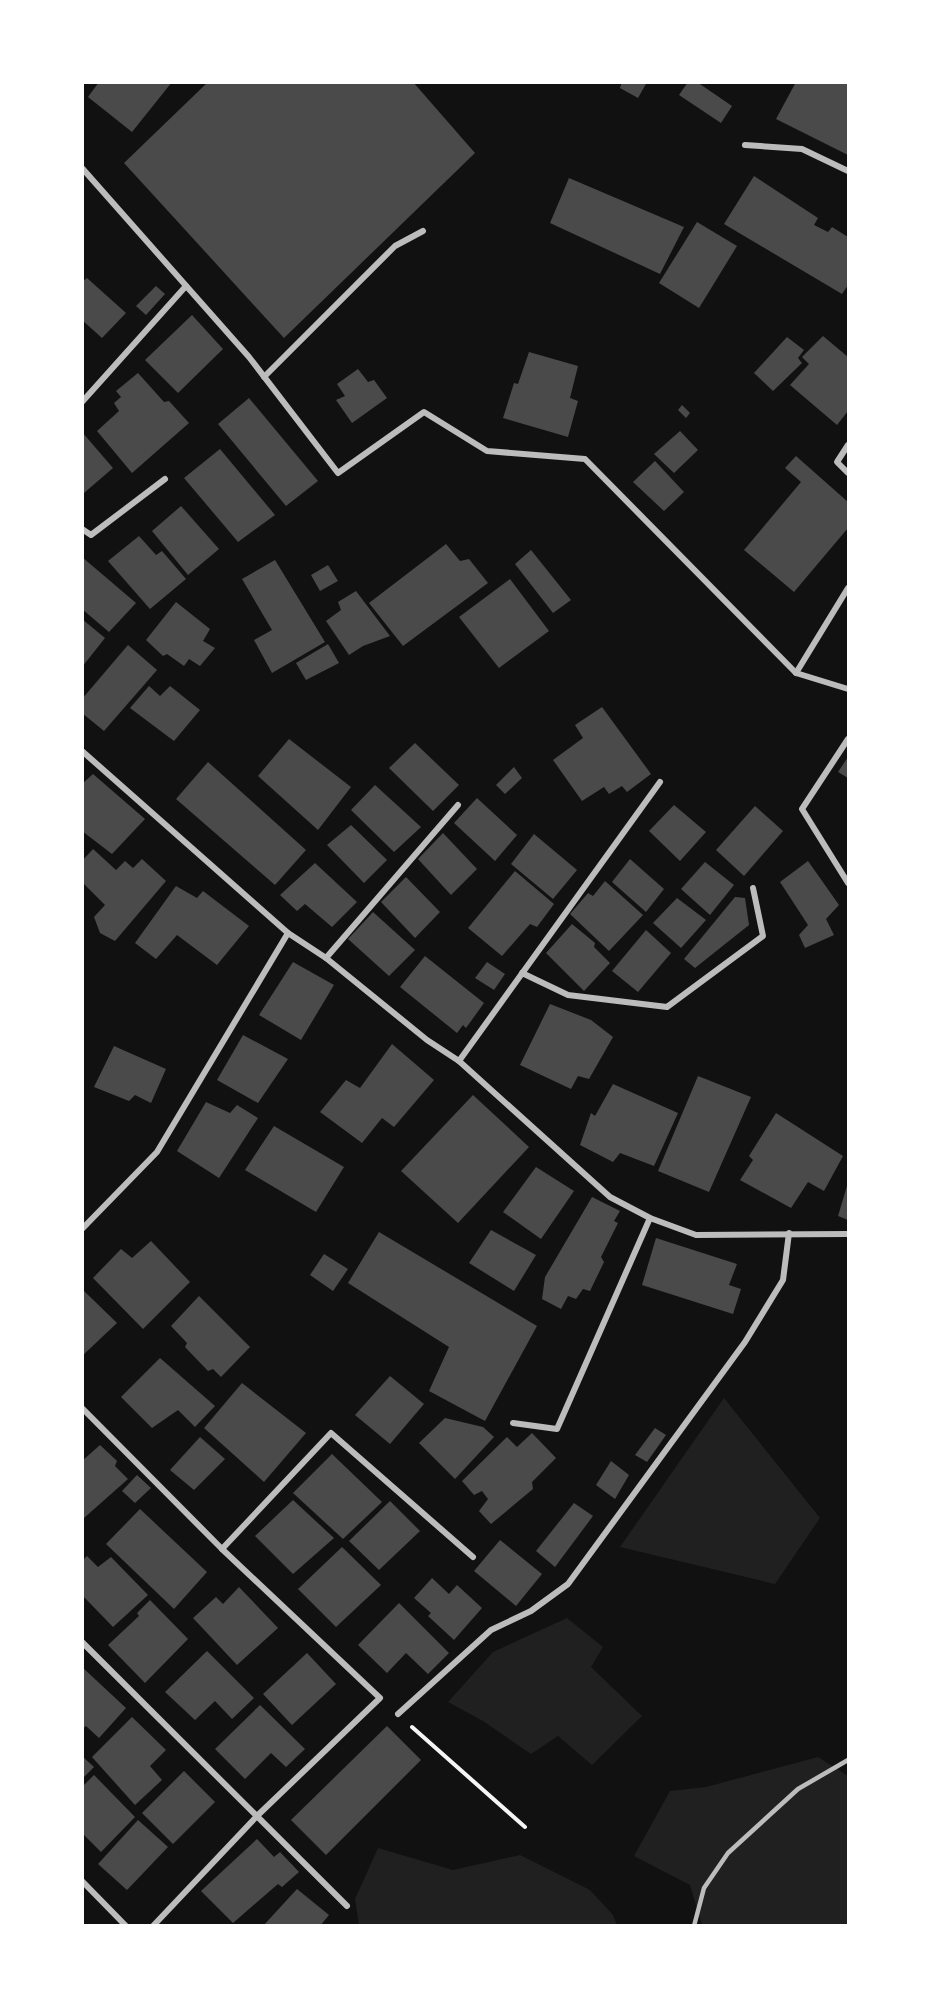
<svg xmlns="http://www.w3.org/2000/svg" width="931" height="2008" font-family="'Roboto Serif',serif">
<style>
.green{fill:#202020}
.building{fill:#4a4a4a}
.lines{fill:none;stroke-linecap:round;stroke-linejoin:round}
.path{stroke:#f5f5f5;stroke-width:4}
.service{stroke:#bcbcbc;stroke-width:4.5}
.minor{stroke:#bcbcbc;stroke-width:6}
</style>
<rect width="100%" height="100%" fill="#111"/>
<g class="green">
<polygon points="724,1398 820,1518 775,1584 620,1547"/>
<polygon points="567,1618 603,1647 591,1667 642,1716 592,1765 558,1736 531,1754 483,1721 448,1702 493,1652"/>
<polygon points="818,1757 848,1776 848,1925 702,1925 690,1885 634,1856 670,1791 706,1787"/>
<polygon points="378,1848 453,1870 520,1855 590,1890 613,1915 617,1925 359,1925 355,1899"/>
</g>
<g class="building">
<polygon points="99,82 172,82 132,132 88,97"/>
<polygon points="208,82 413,82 475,153 284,338 124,163"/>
<polygon points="622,82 647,82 638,98 620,88"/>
<polygon points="688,82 697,82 732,106 721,123 679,95"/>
<polygon points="796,82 848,84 848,155 776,119"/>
<polygon points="754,176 818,218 814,225 828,232 832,227 848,237 848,285 842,294 724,224"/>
<polygon points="569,178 684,227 660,274 550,223"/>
<polygon points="697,222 737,246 699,308 659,283"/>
<polygon points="87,278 126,313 102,338 82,320 82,282"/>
<polygon points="156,286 165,294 146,315 136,306"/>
<polygon points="192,315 223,349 178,393 145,360"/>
<polygon points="823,336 848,357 848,411 837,425 790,385 809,364 802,357"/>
<polygon points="787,337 804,350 798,358 802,363 773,391 754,373"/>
<polygon points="529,352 578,366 570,398 578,401 568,437 503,418 514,383 518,384"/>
<polygon points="358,369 368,382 374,380 387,398 352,423 336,400 345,396 337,384"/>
<polygon points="138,373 164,402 169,401 189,423 132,473 97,431 119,411 114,403 121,397 116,391"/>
<polygon points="249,398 318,481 286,506 218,424"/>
<polygon points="682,405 690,413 686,418 678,410"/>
<polygon points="680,431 698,450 674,473 654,454"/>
<polygon points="82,432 113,468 84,493 82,491"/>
<polygon points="220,449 275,515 238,542 184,478"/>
<polygon points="796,456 848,502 848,528 794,592 744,550 801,482 785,468"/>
<polygon points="655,461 684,492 664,511 633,482"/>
<polygon points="181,506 219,549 188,575 152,531"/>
<polygon points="139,536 156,555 162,551 186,579 150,609 108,561"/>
<polygon points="446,544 460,561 469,559 488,583 403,646 369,603"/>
<polygon points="531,550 571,600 553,613 515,564"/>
<polygon points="82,557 136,603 109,632 82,609"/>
<polygon points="275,560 325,642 272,673 254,640 272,630 242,579"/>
<polygon points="328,565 338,581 320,591 311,575"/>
<polygon points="510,579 549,631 499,668 459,617"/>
<polygon points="356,591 390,636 363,646 349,655 326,621 341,610 338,602"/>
<polygon points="176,602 210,629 203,641 215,648 200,666 189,659 184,666 167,654 163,656 146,640"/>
<polygon points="82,619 105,638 82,667"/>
<polygon points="328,644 339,663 306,680 296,663"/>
<polygon points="128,645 157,670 104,731 82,713 82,699"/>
<polygon points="149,686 160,696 170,686 200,710 174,741 130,708"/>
<polygon points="602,707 651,774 627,792 622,786 609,794 604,787 582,801 553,760 583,738 575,725"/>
<polygon points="289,739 351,787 318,830 258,776"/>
<polygon points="415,743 459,785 433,811 389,768"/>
<polygon points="848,757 848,778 838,772"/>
<polygon points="208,762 306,850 275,885 176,799"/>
<polygon points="514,767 522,778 505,794 496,785"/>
<polygon points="93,774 145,819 112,854 82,831 82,784"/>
<polygon points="375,785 421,827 394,852 351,810"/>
<polygon points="477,798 517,835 495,861 454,823"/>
<polygon points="674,805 706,832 680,861 649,831"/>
<polygon points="755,806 783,831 744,876 716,850"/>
<polygon points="351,825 387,860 364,883 327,845"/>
<polygon points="443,833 477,869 451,895 418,859"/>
<polygon points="534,834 577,870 553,899 511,864"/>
<polygon points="93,849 116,870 125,861 133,868 142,859 166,881 115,941 100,933 94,917 105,905 82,882 82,861"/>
<polygon points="630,859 664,889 646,912 612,882"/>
<polygon points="808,861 839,905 826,919 834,935 805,948 799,935 808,925 780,882"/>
<polygon points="705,862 734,885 710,915 681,889"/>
<polygon points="315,863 357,902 332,927 305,904 297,911 280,895"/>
<polygon points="515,871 554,904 537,927 530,924 502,956 468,928"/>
<polygon points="406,877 440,912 415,938 381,902"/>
<polygon points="605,881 643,915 609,951 570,914 588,893 593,896"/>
<polygon points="176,886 197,898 203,891 249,926 217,965 177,935 156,959 135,943"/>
<polygon points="735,897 745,898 749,925 695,968 684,959"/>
<polygon points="677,898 706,920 681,948 653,923"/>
<polygon points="373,912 415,950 389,976 348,939"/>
<polygon points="572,924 595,943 594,947 610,963 584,991 546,953"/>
<polygon points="646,930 671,953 638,992 612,971"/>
<polygon points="425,956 484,1003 466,1028 463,1025 457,1033 400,987"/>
<polygon points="293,962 334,985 301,1040 259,1015"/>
<polygon points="487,962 505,974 494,990 475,978"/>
<polygon points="550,1004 591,1020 613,1037 589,1079 578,1076 571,1089 520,1065"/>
<polygon points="243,1035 288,1059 258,1103 217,1080"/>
<polygon points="392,1044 434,1080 394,1127 382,1118 362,1143 320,1112 346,1080 360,1088"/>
<polygon points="114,1046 166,1069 151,1103 135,1095 129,1101 94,1087"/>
<polygon points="698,1076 751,1097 709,1192 658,1171"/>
<polygon points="613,1084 678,1113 654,1166 620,1153 613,1162 580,1145 591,1113 595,1116"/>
<polygon points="473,1095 529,1147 458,1223 401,1171"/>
<polygon points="206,1102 230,1113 237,1105 258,1118 219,1178 177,1151"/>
<polygon points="776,1113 843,1156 824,1191 808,1182 791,1208 740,1180 753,1160 749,1156"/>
<polygon points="274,1126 344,1167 316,1212 245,1170"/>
<polygon points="536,1167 574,1191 541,1239 503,1212"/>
<polygon points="847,1186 848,1187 848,1220 838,1216"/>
<polygon points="592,1197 620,1211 614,1221 618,1223 601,1257 604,1262 590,1291 583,1289 576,1299 568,1296 561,1309 542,1299 545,1277"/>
<polygon points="491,1230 536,1255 514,1291 469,1263"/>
<polygon points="379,1232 537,1326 485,1421 429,1391 449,1347 348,1283"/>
<polygon points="656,1238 737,1264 729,1285 741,1289 733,1314 642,1285"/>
<polygon points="151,1241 190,1282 143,1329 93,1278 121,1249 132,1258"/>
<polygon points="324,1254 348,1269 333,1291 310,1275"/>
<polygon points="82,1289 117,1323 82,1356"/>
<polygon points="199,1296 250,1347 221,1377 213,1369 208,1371 185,1347 187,1343 171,1326"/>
<polygon points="160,1358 215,1406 195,1427 178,1410 152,1428 121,1397"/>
<polygon points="390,1376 424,1404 390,1444 355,1415"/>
<polygon points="242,1383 306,1433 264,1482 204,1428"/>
<polygon points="445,1418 483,1427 494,1437 455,1479 419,1443"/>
<polygon points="655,1428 666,1435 647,1462 635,1455"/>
<polygon points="532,1433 556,1458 532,1482 533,1489 491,1524 479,1511 488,1499 482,1491 474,1495 462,1481 507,1437 517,1447"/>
<polygon points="200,1437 225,1459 194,1490 170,1470"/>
<polygon points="100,1445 117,1461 115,1466 128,1479 84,1518 82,1461"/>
<polygon points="332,1454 382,1502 343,1539 293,1493"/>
<polygon points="611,1461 629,1475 615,1499 596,1485"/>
<polygon points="137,1475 151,1488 135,1503 122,1491"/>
<polygon points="293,1500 334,1538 293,1574 255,1536"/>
<polygon points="390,1501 420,1531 379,1570 349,1541"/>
<polygon points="574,1503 593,1516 555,1567 536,1551"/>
<polygon points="140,1509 207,1572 174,1609 106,1544"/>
<polygon points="500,1540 542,1574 516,1606 474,1571"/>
<polygon points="342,1547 381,1585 336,1627 298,1589"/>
<polygon points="87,1556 98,1567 111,1557 148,1595 113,1627 82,1595 82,1561"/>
<polygon points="432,1578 449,1594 457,1585 482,1608 454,1640 428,1616 431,1613 414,1598"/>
<polygon points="239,1587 278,1628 237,1665 193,1618 216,1597 223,1604"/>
<polygon points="150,1600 188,1639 145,1683 108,1645 139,1616 137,1613"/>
<polygon points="399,1603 449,1653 428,1674 406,1653 387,1673 358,1645"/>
<polygon points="207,1651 254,1698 232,1719 215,1701 195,1720 165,1692"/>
<polygon points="307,1653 336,1684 292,1725 263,1694"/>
<polygon points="82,1667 126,1708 99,1738 86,1726 82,1729"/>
<polygon points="260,1705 305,1749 286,1767 271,1753 245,1779 215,1749"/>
<polygon points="132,1717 166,1750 150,1766 162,1780 135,1805 92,1757"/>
<polygon points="387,1726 421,1760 326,1855 291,1820"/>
<polygon points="82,1756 94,1767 82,1779"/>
<polygon points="184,1771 215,1802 173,1844 142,1813"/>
<polygon points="94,1775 135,1817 101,1852 82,1833 82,1787"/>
<polygon points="138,1820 168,1847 127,1890 98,1864"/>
<polygon points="257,1839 274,1857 280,1852 299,1872 282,1887 278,1884 233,1923 201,1891"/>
<polygon points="297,1889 329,1915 320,1926 263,1926"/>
</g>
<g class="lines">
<polyline class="path" points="412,1727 525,1827"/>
<polyline class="service" points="694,1926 704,1888 728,1853 798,1789 848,1760"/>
<g class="minor">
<polyline points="745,145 802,149 848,171"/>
<polyline points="82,168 249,357 338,473 424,412 487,451 585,459 796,673"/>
<polyline points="264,377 395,246 423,231"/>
<polyline points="82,402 186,286"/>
<polyline points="848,445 837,462 848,473"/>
<polyline points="82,529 91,535 165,479"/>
<polyline points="848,588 796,673 848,689"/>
<polyline points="848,739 802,809 848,883"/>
<polyline points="82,751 288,933 326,958 427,1040 459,1061 610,1197 650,1218 696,1235 848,1234"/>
<polyline points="326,958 458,805"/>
<polyline points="522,973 568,995 667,1007 763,936 753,888"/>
<polyline points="459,1061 660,782"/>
<polyline points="82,1229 157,1152 288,933"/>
<polyline points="82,1408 222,1549 380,1698 258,1815 153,1926"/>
<polyline points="513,1423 557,1429 650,1218"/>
<polyline points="222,1549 331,1433 473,1557"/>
<polyline points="82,1642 347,1906"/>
<polyline points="398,1714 491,1630 531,1611 568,1584 745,1342 783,1280 789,1233"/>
<polyline points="82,1881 126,1926"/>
</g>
</g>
<rect width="931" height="2008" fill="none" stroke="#ffffff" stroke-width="168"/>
</svg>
